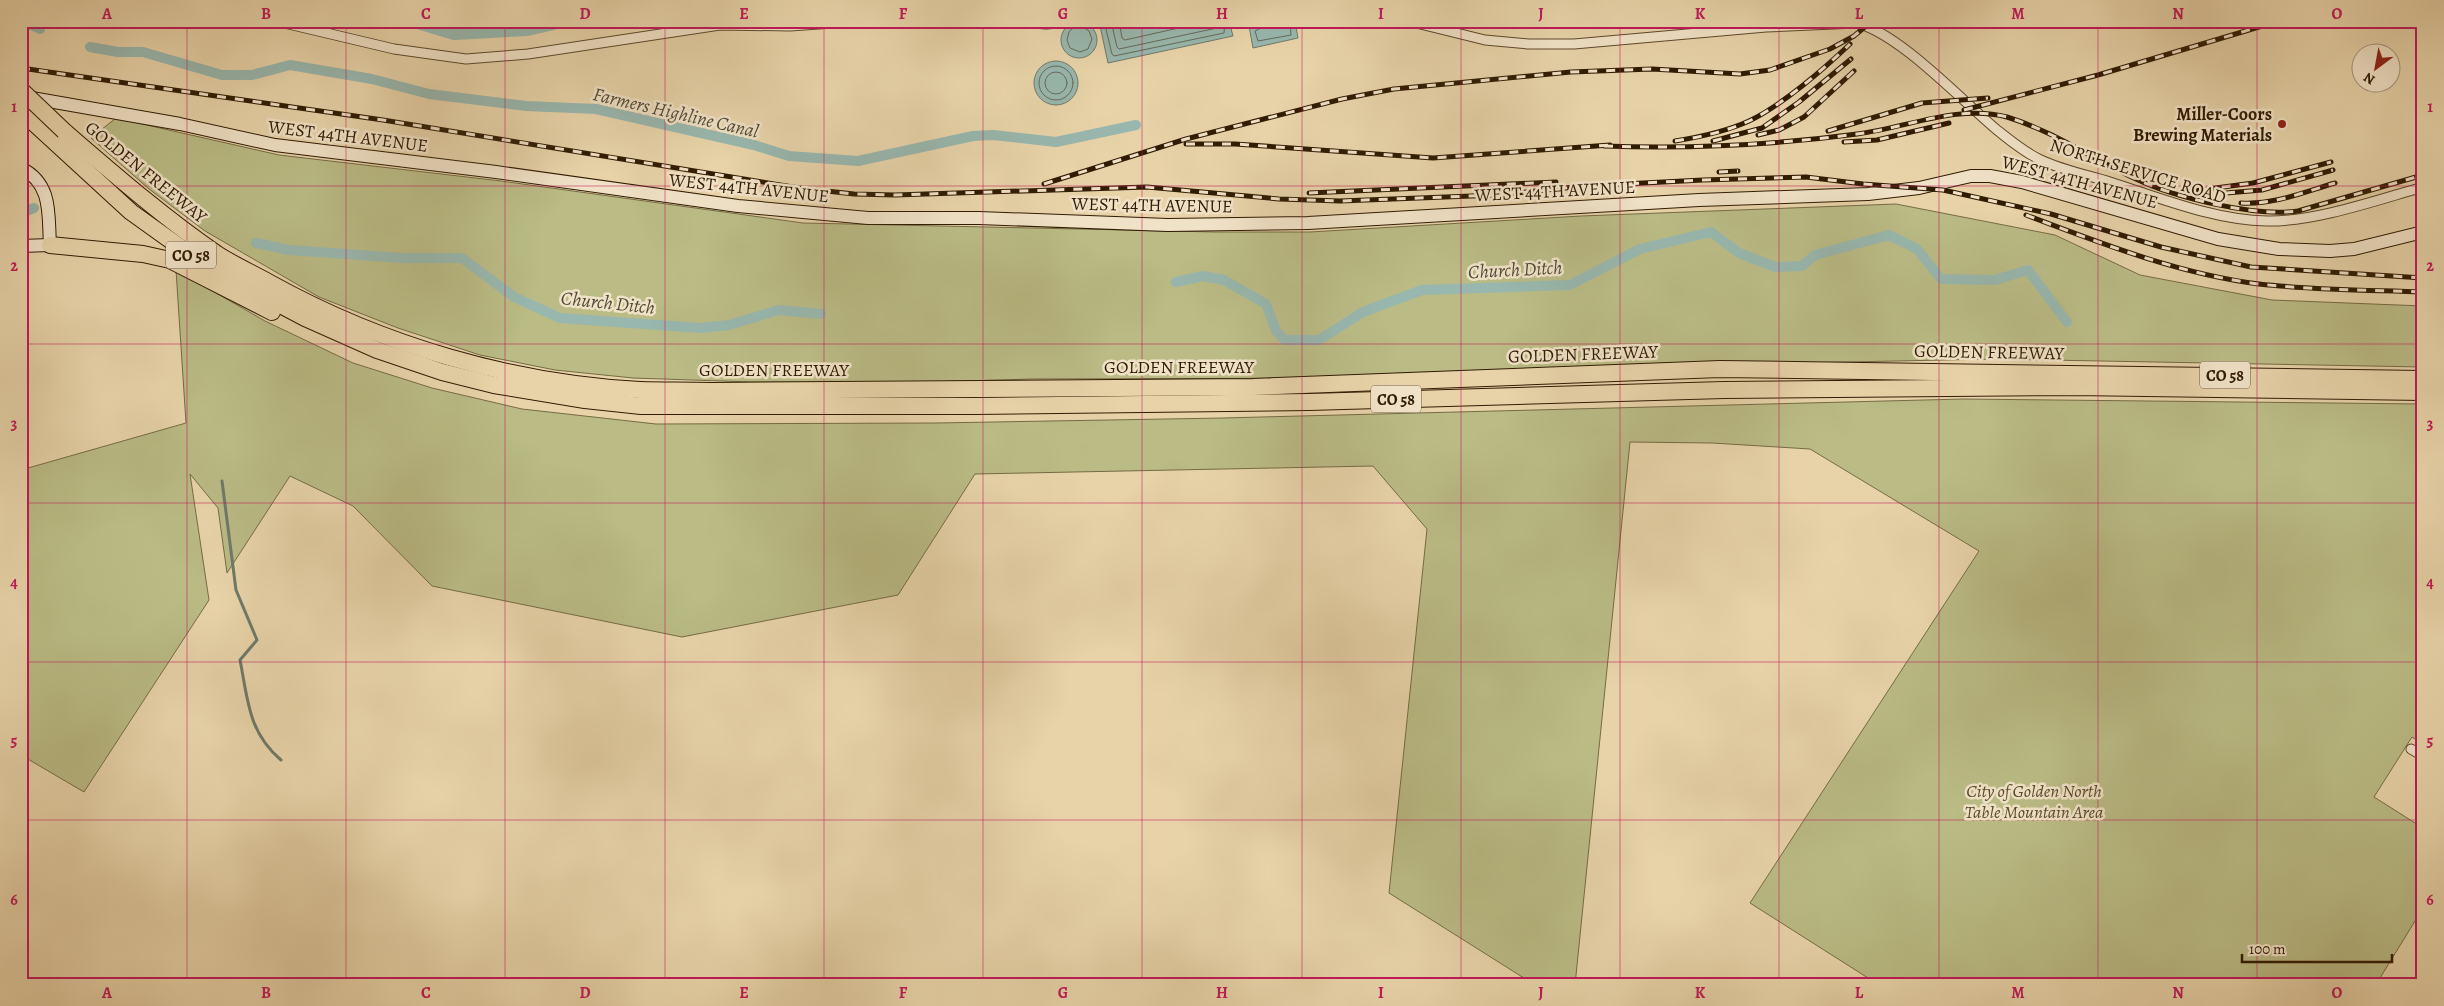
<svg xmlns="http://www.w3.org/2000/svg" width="2444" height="1006" font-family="Alegreya,serif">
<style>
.green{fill:#babb85;stroke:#756b44}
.water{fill:#98b7ae;stroke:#6e796a}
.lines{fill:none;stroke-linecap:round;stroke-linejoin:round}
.shore{stroke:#646958;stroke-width:1}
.stream{stroke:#6e796a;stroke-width:3}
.canal{stroke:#98b7ae;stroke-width:10}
.river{stroke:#98b7ae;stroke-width:18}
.street-casing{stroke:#5e492c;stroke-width:11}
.secondary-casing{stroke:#301b03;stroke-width:14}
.highway-casing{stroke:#301b03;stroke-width:18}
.street{stroke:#f0e2c7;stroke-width:9}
.secondary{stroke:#f0e2c7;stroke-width:12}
.highway{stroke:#e8d3a9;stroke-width:16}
.rail-casing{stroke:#301b03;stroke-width:5}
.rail{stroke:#f0e2c7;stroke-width:3;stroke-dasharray:9;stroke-linecap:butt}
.highway-bridge-casing{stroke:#301b03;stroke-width:18;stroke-linecap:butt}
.highway-bridge{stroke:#e8d3a9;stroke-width:16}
.grid{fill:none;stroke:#c2185b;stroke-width:1;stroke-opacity:0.55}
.poi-dot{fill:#8f2418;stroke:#f0e2c7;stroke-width:2}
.labels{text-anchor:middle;stroke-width:5;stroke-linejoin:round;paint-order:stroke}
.shield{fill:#f0e2c7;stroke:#6a573e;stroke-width:1}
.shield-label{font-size:16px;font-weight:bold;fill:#301b03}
.poi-label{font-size:18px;font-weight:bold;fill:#301b03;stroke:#f0e2c7;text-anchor:end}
.street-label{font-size:18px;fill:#301b03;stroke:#f0e2c7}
.park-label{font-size:18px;font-style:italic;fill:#594b2a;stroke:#f0e2c7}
.water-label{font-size:19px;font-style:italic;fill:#4f4a36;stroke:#f0e2c7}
.neatline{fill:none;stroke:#c2185b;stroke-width:2}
.grid-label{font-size:16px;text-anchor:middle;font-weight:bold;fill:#c2185b}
</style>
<rect width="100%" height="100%" fill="#e8d3a9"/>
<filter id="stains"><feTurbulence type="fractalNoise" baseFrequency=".004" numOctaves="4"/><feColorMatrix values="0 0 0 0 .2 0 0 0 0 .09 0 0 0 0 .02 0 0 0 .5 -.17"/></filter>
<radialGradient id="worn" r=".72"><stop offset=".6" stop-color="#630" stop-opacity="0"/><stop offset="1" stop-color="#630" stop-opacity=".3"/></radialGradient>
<g class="green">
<polygon points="116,118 279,155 501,181 803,223 1215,232 1310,232 1581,216 1896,204 2055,235 2140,275 2272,300 2423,306 2423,367 1994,359 1749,364 1353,378 1032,379 894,383 752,382 633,378 555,370 480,355 398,328 319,297 205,231 149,189 91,138"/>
<polygon points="176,270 265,321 353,363 432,388 522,409 656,424 936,423 1223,418 1963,399 2423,404 2423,744 2412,737 2374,797 2423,828 2423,908 2380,978 2390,985 1879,985 1750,903 1979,551 1810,449 1712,443 1630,442 1575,985 1535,985 1389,893 1427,529 1373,466 975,474 898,595 682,637 432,586 353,506 290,476 227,573 218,508 190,474 209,600 84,792 21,755 21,470 186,423"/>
</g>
<g class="water">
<path d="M1026,21H1066C1053,32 1039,32 1026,21Z"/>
<polygon points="1099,21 1229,21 1233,36 1108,63"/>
<polygon points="1271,21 1295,21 1298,38 1253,48 1249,26"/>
<circle cx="1079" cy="40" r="18"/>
<circle cx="1056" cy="83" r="22"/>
</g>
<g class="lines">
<g class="shore">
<polyline points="1104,21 1112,54 1114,56 1224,33 1225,21"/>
<polyline points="1111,21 1117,47 1119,49 1217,28 1219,21"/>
<polyline points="1119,21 1122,38 1125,40 1210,21"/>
<polyline points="1265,21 1263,27 1255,31 1258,41 1291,35 1290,21"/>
<polygon points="1078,24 1089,31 1092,39 1088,49 1080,52 1070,48 1067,40 1069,32"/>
<circle cx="1056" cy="83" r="17"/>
<circle cx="1056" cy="83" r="11"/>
</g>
<path class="stream" d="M222,481L236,590L257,640L240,660C248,700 248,732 281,760"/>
<g class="canal">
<polyline points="23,21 40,29"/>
<polyline points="90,47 118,52 143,52 222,75 252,75 290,65 372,79 429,94 526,106 596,109 754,145 789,156 858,161 973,136 993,135 1056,142 1136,125"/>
<polyline points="21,213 34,208"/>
<polyline points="256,243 289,250 402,258 462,258 514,297 560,318 701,328 729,325 779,310 821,314"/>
<polyline points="1176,282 1203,276 1224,280 1266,304 1276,331 1285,340 1319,340 1363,312 1422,290 1570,285 1640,249 1711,232 1739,253 1775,267 1802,266 1815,255 1889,235 1917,249 1941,279 1995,280 2028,270 2067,322"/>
</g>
<polyline class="river" points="421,21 454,31 527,27 553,21"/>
<defs>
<g id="street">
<polyline points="276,21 394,49 466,59 528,54 720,25 790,26 862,21"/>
<path d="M1408,21L1485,40L1528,44H1574L1766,27L1856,23C1898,32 1962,101 1997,130C2011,141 2025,153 2041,160C2062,170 2087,175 2110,182C2160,198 2214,220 2267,221C2315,222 2377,200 2423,187"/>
<polyline points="2411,749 2423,756"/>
</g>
<g id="secondary">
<polyline points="26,97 180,124 275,145 496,172 738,206 868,218 979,218 1168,225 1308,223 1699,200 1868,194 1919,188 1971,176 1990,176 2022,182 2218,239 2279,249 2330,251 2354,249 2423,232"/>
<path d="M21,168C53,184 48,215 50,245L21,246"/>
</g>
<g id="highway">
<polyline points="21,111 131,212 205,265 305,318 377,350 442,372 494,385 585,400 641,406 974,406 1309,402 1724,390 2075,387 2423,392"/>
<path d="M64,131C114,174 163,217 217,254C234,265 252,273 270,283C382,345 511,383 640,390C664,391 688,390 711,391L1253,387L1720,369L2423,379"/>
<polyline points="50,245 143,254 170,260 272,312"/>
</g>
</defs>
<use href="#street" class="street-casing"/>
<use href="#secondary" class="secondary-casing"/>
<use href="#highway" class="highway-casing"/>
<use href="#street" class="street"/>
<use href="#secondary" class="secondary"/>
<use href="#highway" class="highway"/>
<defs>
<g id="rail">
<polyline points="21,68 383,120 799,188 854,194 895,195 1147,187 1279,199 1340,201 1498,195 1584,186 1703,180 1806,177 1863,184 1943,190 2051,214 2161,247 2251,267 2423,278"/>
<polyline points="1964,110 2098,75 2279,21"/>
<polyline points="1828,131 1922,103 1988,98"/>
<polyline points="1758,135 1779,130 1804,117 1854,71"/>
<path d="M1675,141C1700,137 1725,132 1749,121C1781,106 1824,69 1850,44"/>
<polyline points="1713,141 1762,128 1799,102 1851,59"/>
<polyline points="1844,142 1877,140 1949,123"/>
<polyline points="1186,144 1235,144 1433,158 1610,145"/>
<path d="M1604,146C1689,149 1774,145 1857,134C1906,128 1958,104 2007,117C2053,131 2093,159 2136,179C2176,198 2255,217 2298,211L2423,175"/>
<polyline points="1719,172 1738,171"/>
<polyline points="1044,184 1186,139 1342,99 1394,89 1571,72 1652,69 1740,74 1770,70 1830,49 1854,36 1872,21"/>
<polyline points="2186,192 2253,183 2331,162"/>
<polyline points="1309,193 1556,182"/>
<polyline points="2226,193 2262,190 2333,170"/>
<path d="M2241,203C2274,205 2304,192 2335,183"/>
<path d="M2026,215C2100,243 2179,274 2259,284C2313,290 2368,290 2423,292"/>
</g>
</defs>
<use href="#rail" class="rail-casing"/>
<use href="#rail" class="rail"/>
<defs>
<polyline id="highway-bridge" points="21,90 64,131"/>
</defs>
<use href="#highway-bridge" class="highway-bridge-casing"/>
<use href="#highway-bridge" class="highway-bridge"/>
</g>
<path class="grid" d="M187,21V985M346,21V985M505,21V985M665,21V985M824,21V985M983,21V985M1142,21V985M1302,21V985M1461,21V985M1620,21V985M1779,21V985M1939,21V985M2098,21V985M2257,21V985M21,186H2423M21,344H2423M21,503H2423M21,662H2423M21,820H2423"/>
<circle class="poi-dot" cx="2282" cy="124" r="5"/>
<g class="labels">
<g class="shield">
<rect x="166" y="241.5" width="50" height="27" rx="4"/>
<rect x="2200" y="361.5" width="50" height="27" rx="4"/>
<rect x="1371" y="385.5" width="50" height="27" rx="4"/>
</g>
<g class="shield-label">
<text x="191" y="261">CO 58</text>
<text x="2225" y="381">CO 58</text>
<text x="1396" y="405">CO 58</text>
</g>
<g class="poi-label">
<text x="2272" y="120">Miller-Coors<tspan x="2272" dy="21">Brewing Materials</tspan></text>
</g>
<g class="street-label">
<text transform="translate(348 136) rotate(7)" y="6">WEST 44TH AVENUE</text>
<text transform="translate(2138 171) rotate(17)" y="6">NORTH SERVICE ROAD</text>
<text transform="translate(146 172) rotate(39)" y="6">GOLDEN FREEWAY</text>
<text transform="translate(2080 182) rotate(15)" y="6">WEST 44TH AVENUE</text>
<text transform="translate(749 188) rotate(6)" y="6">WEST 44TH AVENUE</text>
<text transform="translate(1555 191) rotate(-3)" y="6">WEST 44TH AVENUE</text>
<text transform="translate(1152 205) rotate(1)" y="6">WEST 44TH AVENUE</text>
<text transform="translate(1989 352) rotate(1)" y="6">GOLDEN FREEWAY</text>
<text transform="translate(1583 354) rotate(-2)" y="6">GOLDEN FREEWAY</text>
<text x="1179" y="373">GOLDEN FREEWAY</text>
<text x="774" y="376">GOLDEN FREEWAY</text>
</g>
<g class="park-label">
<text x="2034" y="797">City of Golden North<tspan x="2034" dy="21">Table Mountain Area</tspan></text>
</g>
<g class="water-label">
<text transform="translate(676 112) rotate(13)" y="7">Farmers Highline Canal</text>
<text transform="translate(1515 269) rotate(-3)" y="7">Church Ditch</text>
<text transform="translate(608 302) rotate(6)" y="7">Church Ditch</text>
</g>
</g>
<rect width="2444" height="1006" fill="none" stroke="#e8d3a9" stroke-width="55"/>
<g transform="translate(2376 68) rotate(212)"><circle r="24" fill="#f0e2c7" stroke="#a39279"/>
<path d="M0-4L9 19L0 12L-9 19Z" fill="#8f2418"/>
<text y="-8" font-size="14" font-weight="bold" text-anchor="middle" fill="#301b03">N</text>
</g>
<path d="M2242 954v8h150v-8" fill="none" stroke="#301b03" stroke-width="2.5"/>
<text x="2249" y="954" font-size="15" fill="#301b03" stroke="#f0e2c7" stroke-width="4" paint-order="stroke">100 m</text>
<rect x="28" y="28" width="2388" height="950" class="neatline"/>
<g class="grid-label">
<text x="107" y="19">A</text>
<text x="266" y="19">B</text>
<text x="426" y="19">C</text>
<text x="585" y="19">D</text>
<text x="744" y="19">E</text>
<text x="903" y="19">F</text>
<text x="1063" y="19">G</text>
<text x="1222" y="19">H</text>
<text x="1381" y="19">I</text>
<text x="1541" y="19">J</text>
<text x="1700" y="19">K</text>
<text x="1859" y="19">L</text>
<text x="2018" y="19">M</text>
<text x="2178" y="19">N</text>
<text x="2337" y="19">O</text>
<text x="14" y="112">1</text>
<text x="2430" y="112">1</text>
<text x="14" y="271">2</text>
<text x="2430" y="271">2</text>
<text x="14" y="429">3</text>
<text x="2430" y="429">3</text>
<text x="14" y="588">4</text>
<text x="2430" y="588">4</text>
<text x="14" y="746">5</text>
<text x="2430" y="746">5</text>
<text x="14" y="905">6</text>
<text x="2430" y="905">6</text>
<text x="107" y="998">A</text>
<text x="266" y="998">B</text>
<text x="426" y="998">C</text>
<text x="585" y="998">D</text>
<text x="744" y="998">E</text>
<text x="903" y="998">F</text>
<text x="1063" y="998">G</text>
<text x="1222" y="998">H</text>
<text x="1381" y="998">I</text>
<text x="1541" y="998">J</text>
<text x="1700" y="998">K</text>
<text x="1859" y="998">L</text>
<text x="2018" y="998">M</text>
<text x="2178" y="998">N</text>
<text x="2337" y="998">O</text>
</g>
<rect width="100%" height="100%" filter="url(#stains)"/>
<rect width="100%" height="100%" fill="url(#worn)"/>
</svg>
